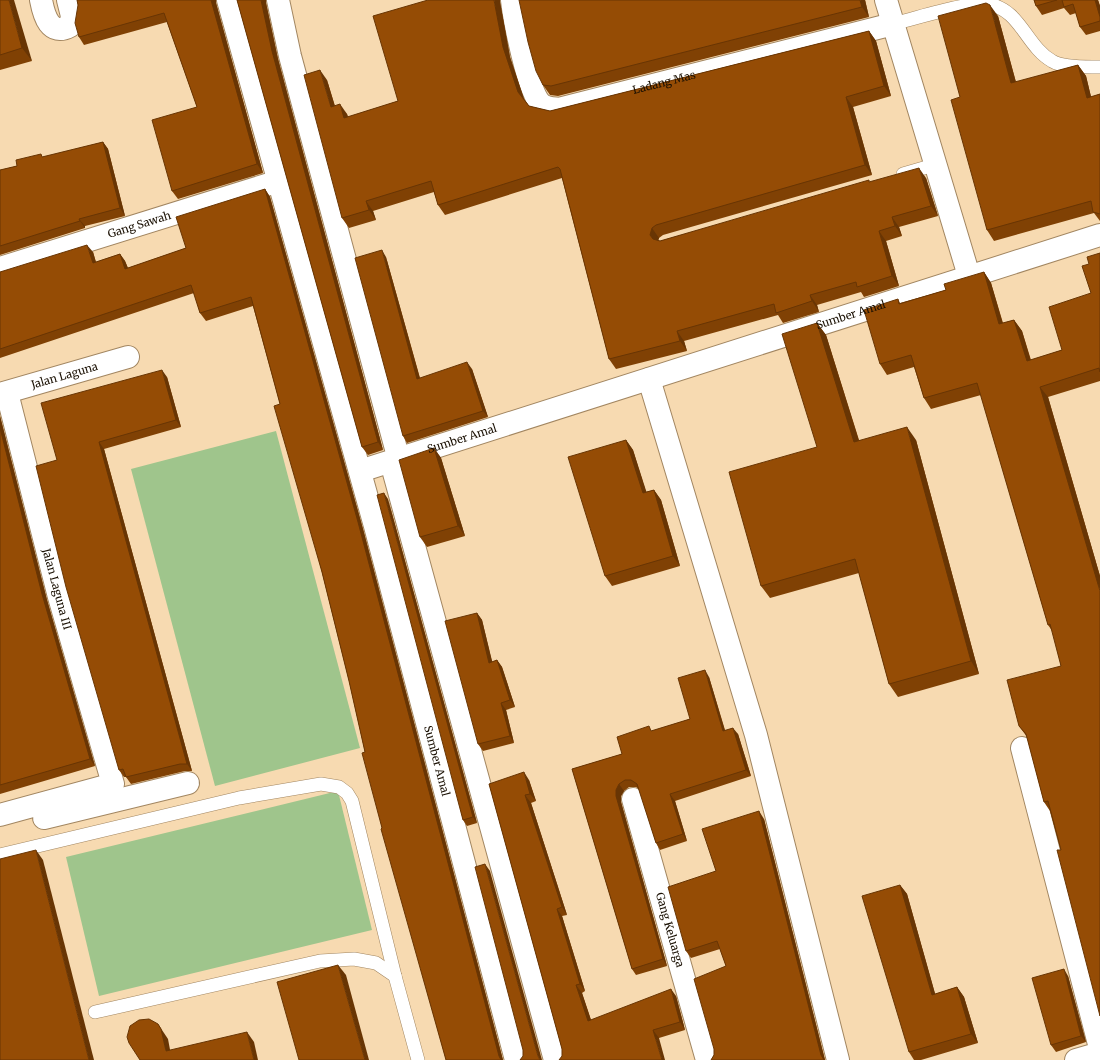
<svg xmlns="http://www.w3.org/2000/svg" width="1100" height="1060" font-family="Merriweather,serif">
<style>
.green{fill:#9fc58c}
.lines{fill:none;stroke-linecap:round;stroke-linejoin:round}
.lane-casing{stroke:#a28661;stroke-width:14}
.street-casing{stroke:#a28661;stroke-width:24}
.lane{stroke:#fff;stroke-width:13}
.street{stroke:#fff;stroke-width:22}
.wall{fill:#804104}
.shaded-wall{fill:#683504}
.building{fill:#954c05;stroke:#683504}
.labels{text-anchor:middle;stroke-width:4;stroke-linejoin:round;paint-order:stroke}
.street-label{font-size:11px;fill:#1a1003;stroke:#fff}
</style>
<rect width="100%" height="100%" fill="#f7dab1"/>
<g class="green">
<polygon points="276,431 360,748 215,786 131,469"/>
<polygon points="338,791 372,930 99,996 66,857"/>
</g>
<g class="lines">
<defs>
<g id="lane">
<path d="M893,24C913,19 970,1 988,4C1020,9 1026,46 1052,61C1063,68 1087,67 1100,67"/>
<polyline points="903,174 934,165"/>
<polyline points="0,855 239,798 321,784 339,787 347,793 352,801 395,976 418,1060"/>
<polyline points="95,1012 320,961 354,959 376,963 395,976"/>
</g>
<g id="street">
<path d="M41,0C44,16 50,37 70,26L72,16L68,0"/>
<path id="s1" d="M228,0L375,526L516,1060"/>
<polyline points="278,0 290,56 399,460"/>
<path id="s2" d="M512,0C514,19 528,92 541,104C546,108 553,108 559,109L893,24"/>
<polyline points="886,0 969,276"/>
<path id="s3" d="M0,268L279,181"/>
<polyline points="649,379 756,735 838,1060"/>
<path id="s4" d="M0,394L128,357"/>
<polyline points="391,462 555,1060"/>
<path id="s5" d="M360,471L1100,235"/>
<polyline points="1022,748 1100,1048"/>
<path id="s6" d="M633,799L707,1060"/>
<polyline points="0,815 113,784 59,597 7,393"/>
<polyline points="44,818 188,783"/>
<polyline points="1076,1060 1100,1053"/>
</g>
</defs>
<use href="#lane" class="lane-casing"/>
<use href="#street" class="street-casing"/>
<use href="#lane" class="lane"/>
<use href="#street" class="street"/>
</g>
<g class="wall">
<polygon points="0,0 32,61 0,70"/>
<polygon points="77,0 216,0 216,3 263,173 178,199 172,191 197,107 167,22 84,45 79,37 78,5"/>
<polygon points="237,0 266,0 266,3 278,59 383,450 368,455 362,447"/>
<polygon points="865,0 869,17 558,96 550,95 543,85"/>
<polygon points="1034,0 1098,0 1100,6 1100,31 1086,35 1080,27 1076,13 1070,15 1064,8 1042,15 1036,6"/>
<polygon points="500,2 510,57 524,99 529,106 550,111 869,31 876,41 891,96 853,107 872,175 663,235 659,238 658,240 660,241 870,182 926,178 938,216 899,227 902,236 886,241 899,286 864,297 861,292 817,305 819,312 783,323 778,315 684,341 687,351 616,369 609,359 562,178 445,215 438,205 434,192 373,211 376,220 349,228 342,218 327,80 335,106 347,114 348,117 398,101"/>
<polygon points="998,16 1016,82 1078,65 1086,76 1091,97 1100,94 1100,221 1094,213 994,241 987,230 960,97"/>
<polygon points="103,142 108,149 125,216 85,226 85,228 0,255 0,170 17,166 44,157"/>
<polygon points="265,189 270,197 363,529 503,1060 446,1060 382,828 349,681 280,404 253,306 206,321 200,313 194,293 0,358 0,272 93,252 96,262 120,254 125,261 128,268 186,248"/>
<polygon points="1100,253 1100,381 1048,397 1100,576 1061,850 1050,811 1044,802 1027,737 1019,726 1061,666 1053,632 1048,625 981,395 931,409 924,398 914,367 887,375 880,364 898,299 900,303 946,290 984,272 991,283 1003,323 1014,320 1022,331 1031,360 1062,350 1091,293 1089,264"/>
<polygon points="386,257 420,378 472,369 488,417 407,443 403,436"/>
<polygon points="817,323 826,335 859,440 916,440 979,674 898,697 889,684 859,573 770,598 761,586 817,447"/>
<polygon points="167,377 181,427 104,449 192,771 185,771 131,784 126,777 124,777 119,770 57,460"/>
<polygon points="0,416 47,600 95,766 0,794"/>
<polygon points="626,440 633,450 646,492 654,490 661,500 680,566 612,586 605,576"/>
<polygon points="434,448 441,458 465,536 427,547 420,537"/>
<polygon points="388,499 477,823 467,826 463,820"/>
<polygon points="477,613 482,620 492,662 497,660 502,667 515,707 506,710 514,743 483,751 478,744"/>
<polygon points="709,677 725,730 738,734 751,776 675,801 687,841 660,850 656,843 639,789 636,787 629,787 624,791 621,796 621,802 667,966 636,975 632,969 572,769 622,754 652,731 690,719"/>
<polygon points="529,780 536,801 531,803 567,915 562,916 585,991 582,993 591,1020 676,996 685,1030 659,1038 562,1056 562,1049 489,784"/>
<polygon points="764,819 825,1060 711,1060 714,1055 726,966 720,949 691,958 686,951 716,871"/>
<polygon points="900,885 907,894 935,994 957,987 964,997 978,1043 921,1060 914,1060 909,1052"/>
<polygon points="1068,976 1086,1042 1056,1052 1051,1045"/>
</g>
<g class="shaded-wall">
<polygon points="9,0 14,0 32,61 22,48"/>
<polygon points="211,0 216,0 216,3 263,173 257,164"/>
<polygon points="261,0 266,0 266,3 278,59 383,450 378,442 272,51"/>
<polygon points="494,0 500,0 500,2 510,57 525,102 518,92 503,47"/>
<polygon points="860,0 865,0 869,17 862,7"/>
<polygon points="1095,0 1098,0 1100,6 1100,17"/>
<polygon points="990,5 998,16 1019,94 1011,83"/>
<polygon points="869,31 876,41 891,96 884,86"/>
<polygon points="1078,65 1086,76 1094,109 1087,98"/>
<polygon points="320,70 327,80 338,117 331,107"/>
<polygon points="846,97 853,107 872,175 865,165"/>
<polygon points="340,104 347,114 351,128 344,118"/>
<polygon points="103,142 108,149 125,216 120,208"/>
<polygon points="919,168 926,178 938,216 931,206"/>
<polygon points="265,189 270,197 363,529 503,1060 501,1060 499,1056"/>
<polygon points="366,201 373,211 376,220 369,210"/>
<polygon points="892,217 899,227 902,236 895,226"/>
<polygon points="79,219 85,226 85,228 80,221"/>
<polygon points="652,228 659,238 657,245 660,249 650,235"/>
<polygon points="879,231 886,241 899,286 892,276"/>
<polygon points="87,245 93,252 98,270 93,263"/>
<polygon points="382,250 386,257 422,386 417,379"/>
<polygon points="120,254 125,261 131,276 125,269"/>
<polygon points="984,272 991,283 1006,335 999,324"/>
<polygon points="810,295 817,305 819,312 812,301"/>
<polygon points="1014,320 1022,331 1034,372 1027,361"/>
<polygon points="817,323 826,335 863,454 854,442"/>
<polygon points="677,331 684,341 687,351 680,341"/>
<polygon points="467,362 472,369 488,417 483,411"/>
<polygon points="162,370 167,377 181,427 176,420"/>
<polygon points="1040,387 1048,397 1100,576 1100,591"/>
<polygon points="0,416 47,600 95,766 90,759 42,594 0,428"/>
<polygon points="907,427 916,440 979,674 971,661"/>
<polygon points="626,440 633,450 650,503 643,493"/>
<polygon points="99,442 104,449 192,771 187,764"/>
<polygon points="434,448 441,458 465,536 458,526"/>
<polygon points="654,490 661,500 680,566 673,556"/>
<polygon points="384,493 388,499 477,823 473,817"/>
<polygon points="477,613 482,620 494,669 489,663"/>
<polygon points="497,660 502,667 515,707 510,700"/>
<polygon points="705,670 709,677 727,738 723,731"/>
<polygon points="501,703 506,710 514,743 510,736"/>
<polygon points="733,728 738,734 751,776 746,770"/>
<polygon points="524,772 529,780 536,801 530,794"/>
<polygon points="619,784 624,791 621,796 621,802 667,966 663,959 616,796 616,790"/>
<polygon points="670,794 675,801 687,841 683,834"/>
<polygon points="525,795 531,803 567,915 562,907"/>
<polygon points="759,811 764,819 825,1060 824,1060 821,1055"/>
<polygon points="36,850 43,860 94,1060 89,1060"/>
<polygon points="485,864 490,871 542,1060 540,1060 538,1056"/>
<polygon points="900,885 907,894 938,1004 932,995"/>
<polygon points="557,909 562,916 585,991 580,984"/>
<polygon points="338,965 346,975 369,1060 365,1060"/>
<polygon points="1064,969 1068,976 1086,1042 1081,1036"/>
<polygon points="576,985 582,993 594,1029 588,1021"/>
<polygon points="957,987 964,997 978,1043 971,1034"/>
<polygon points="671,989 676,996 685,1030 680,1022"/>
<polygon points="158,1024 168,1039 172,1060 166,1051"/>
<polygon points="653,1030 659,1038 665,1060 662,1060"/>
<polygon points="247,1032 254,1042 258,1060 254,1060"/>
</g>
<g class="building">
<polygon points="0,0 9,0 22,48 0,55"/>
<polygon points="77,0 211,0 257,164 172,191 152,120 197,107 164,13 79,37 75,23 78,5"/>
<polygon points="237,0 261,0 272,51 378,442 362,447"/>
<polygon points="428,0 494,0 503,47 518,92 529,106 550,111 869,31 884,86 846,97 865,165 656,225 652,228 650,235 653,239 660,241 869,180 869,182 919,168 931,206 892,217 895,226 879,231 892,276 857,287 856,282 810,295 812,301 776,313 774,304 677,331 680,341 609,359 560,169 558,167 438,205 431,181 366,201 369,210 342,218 304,75 320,70 331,107 340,104 344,118 398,101 373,16"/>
<polygon points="519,0 860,0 862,7 551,86 543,85 536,71 528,42"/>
<polygon points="1034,0 1057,0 1036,6"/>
<polygon points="1062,0 1095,0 1100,17 1100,21 1080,27 1073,4 1064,7"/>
<polygon points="986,3 990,5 1011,83 1078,65 1087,98 1100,94 1100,214 1093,212 1091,201 987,230 951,100 960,97 938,16"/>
<polygon points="103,142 120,208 79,219 80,221 0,246 0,170 17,166 16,160 41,154 42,157"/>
<polygon points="265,189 358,522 499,1056 501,1060 446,1060 381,829 382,828 362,753 365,752 349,681 322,572 274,406 280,404 251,297 200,313 191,285 0,349 0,272 87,245 93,263 120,254 125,269 186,248 176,217"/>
<polygon points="382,250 417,379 467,362 483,411 403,436 355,258"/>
<polygon points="1100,253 1100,372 1099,368 1040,387 1100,591 1100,1016 1057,850 1061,850 1048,801 1044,802 1026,734 1019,726 1007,680 1061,666 1050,624 1048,625 977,383 924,398 911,355 880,364 864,310 898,299 899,304 946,290 944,284 984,272 999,324 1014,320 1027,361 1062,350 1049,307 1091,293 1082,266 1089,264 1087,257"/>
<polygon points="817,323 854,442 907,427 971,661 889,684 855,559 761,586 729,472 817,447 782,334"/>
<polygon points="162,370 176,420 99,442 187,764 180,764 126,777 123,769 119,770 66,587 36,466 57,460 41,403"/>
<polygon points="0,428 42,594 90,759 0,785"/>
<polygon points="626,440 643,493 654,490 673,556 605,576 568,457"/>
<polygon points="434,448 458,526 420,537 399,460"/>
<polygon points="384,493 473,817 463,820 377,495"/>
<polygon points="477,613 489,663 497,660 510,700 501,703 510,736 478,744 445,621"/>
<polygon points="705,670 723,731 733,728 746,770 670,794 683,834 656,843 637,784 631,780 625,780 619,784 616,790 616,796 663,959 632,969 572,769 622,754 617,737 649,726 651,731 690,719 678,678"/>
<polygon points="524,772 530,794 525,795 562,907 557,909 580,984 576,985 588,1021 671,989 680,1022 653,1030 662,1060 559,1060 562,1056 562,1049 489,784"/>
<polygon points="759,811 821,1055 824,1060 711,1060 714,1055 714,1049 694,979 726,966 717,941 686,951 668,887 716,871 702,829"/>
<polygon points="36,850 89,1060 0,1060 0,859"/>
<polygon points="485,864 538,1056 540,1060 520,1060 523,1056 523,1050 475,867"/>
<polygon points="900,885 932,995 957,987 971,1034 909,1052 862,896"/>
<polygon points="338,965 365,1060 299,1060 277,982"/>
<polygon points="1064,969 1081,1036 1051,1045 1032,978"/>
<polygon points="149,1019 158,1024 161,1029 166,1051 247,1032 254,1060 140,1060 129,1043 127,1037 130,1026 139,1020"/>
</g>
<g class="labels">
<g class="street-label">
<text dy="4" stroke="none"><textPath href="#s2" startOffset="236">Ladang Mas</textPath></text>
<text dy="4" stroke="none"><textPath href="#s3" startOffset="146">Gang Sawah</textPath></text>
<text dy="4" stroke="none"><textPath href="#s5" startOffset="515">Sumber Amal</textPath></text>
<text dy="4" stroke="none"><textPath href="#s4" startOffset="67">Jalan Laguna</textPath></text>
<text dy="4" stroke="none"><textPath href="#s5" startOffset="107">Sumber Amal</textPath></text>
<text transform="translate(57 589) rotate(75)" y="4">Jalan Laguna III</text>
<text dy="4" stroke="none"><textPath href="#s1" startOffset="789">Sumber Amal</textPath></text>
<text dy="4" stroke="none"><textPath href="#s6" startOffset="136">Gang Keluarga</textPath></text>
</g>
</g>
</svg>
